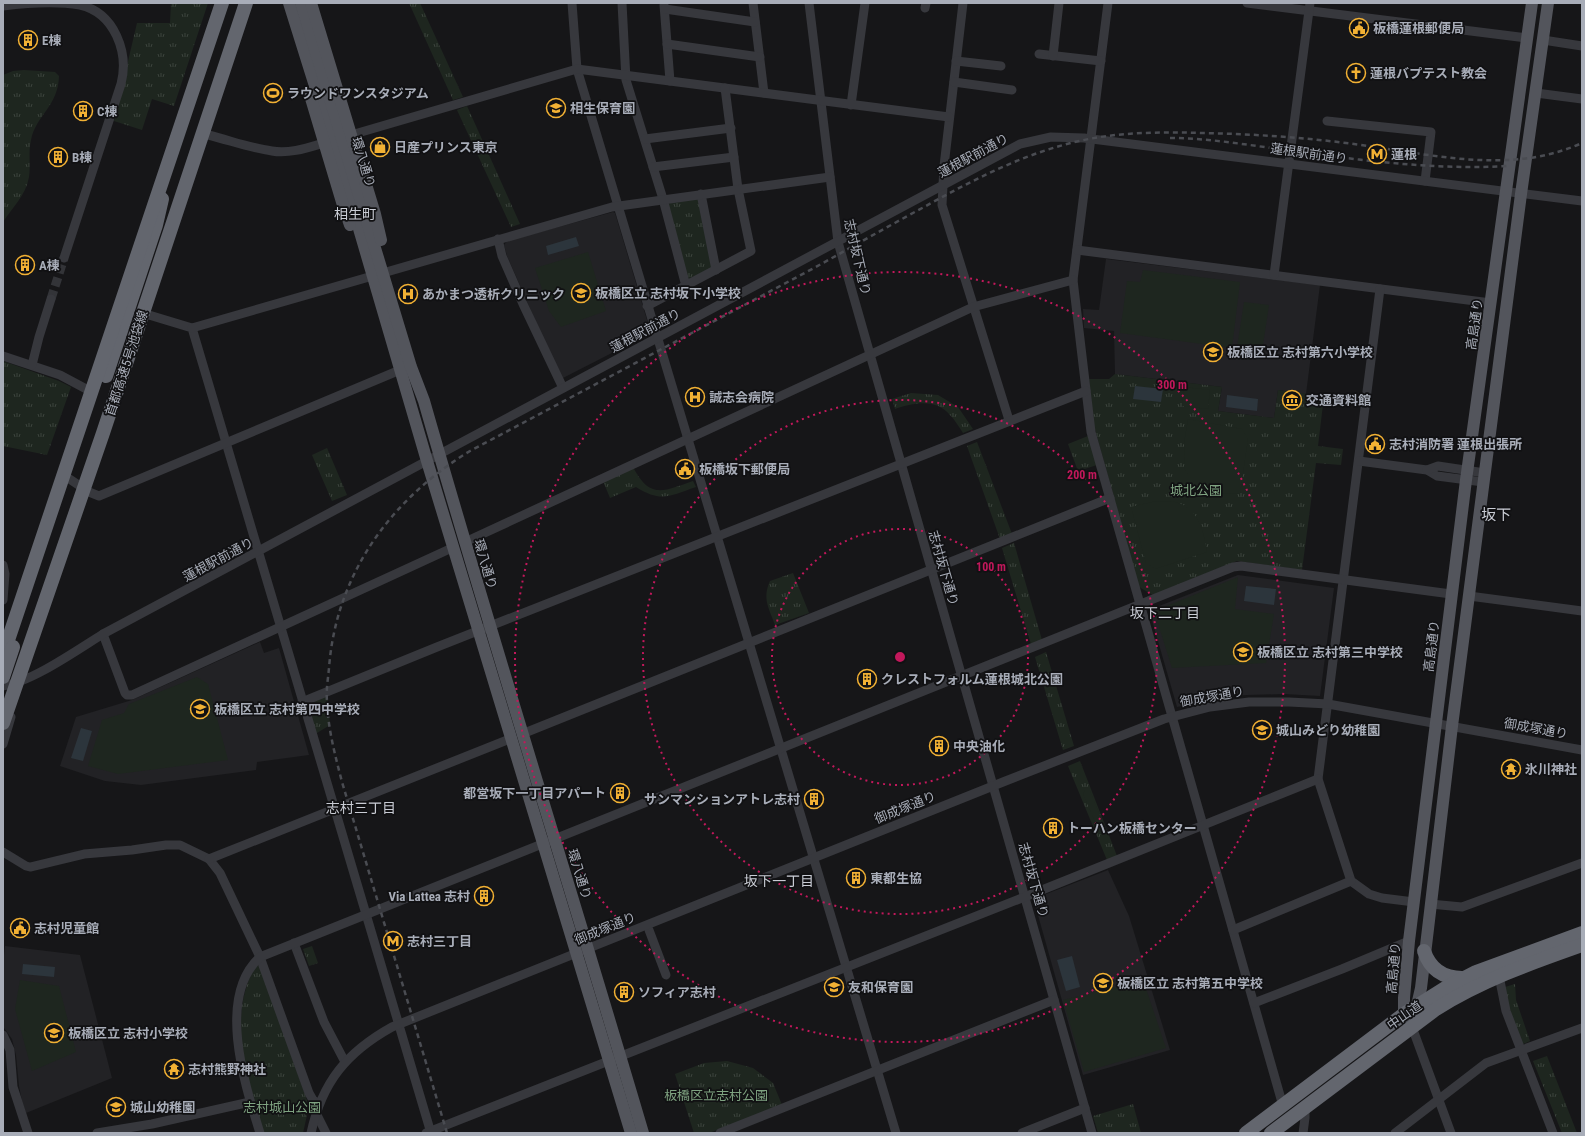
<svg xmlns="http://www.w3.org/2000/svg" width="1585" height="1136" font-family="'Roboto Condensed','Noto Sans JP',sans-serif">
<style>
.built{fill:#222225}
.park{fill:url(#park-tufts)}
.pitch{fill:#1e261f}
.water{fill:#2c353c}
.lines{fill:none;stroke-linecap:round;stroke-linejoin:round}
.minor-tunnel{stroke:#333438;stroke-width:9;stroke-dasharray:9 4.5;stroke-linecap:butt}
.minor{stroke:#37383d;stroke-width:9}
.major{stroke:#53555c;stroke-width:12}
.highway{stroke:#63666e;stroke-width:14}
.rail{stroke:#4a4c52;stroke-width:2.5;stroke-dasharray:5 4;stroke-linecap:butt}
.highway-bridge{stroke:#63666e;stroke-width:14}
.ring{fill:none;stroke:#c2185b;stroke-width:2;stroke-dasharray:2 4}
.labels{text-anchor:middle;stroke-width:3.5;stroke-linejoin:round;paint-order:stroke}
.poi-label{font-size:13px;font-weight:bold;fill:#a8adb8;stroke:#111113;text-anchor:start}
.street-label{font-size:13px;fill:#a8adb8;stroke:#111113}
.park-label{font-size:13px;fill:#7fa381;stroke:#111113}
.neighbourhood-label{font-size:14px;fill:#c9ccd4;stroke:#111113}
.quarter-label{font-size:15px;fill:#c9ccd4;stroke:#111113}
.centre{fill:#c2185b;stroke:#111113;stroke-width:2}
.ring-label{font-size:12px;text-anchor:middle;font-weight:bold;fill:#c2185b;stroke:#111113;stroke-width:3.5;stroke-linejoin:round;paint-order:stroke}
</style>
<defs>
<pattern id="park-tufts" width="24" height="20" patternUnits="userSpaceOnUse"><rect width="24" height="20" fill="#1e261f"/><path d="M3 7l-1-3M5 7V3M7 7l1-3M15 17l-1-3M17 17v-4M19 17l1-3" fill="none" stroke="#3c433d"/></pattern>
</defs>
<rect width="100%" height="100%" fill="#161618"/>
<g class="built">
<polygon points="613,212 615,213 650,330 643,337 563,378 560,377 507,256 504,245 507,241"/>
<polygon points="1106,259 1320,285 1306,394 1278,390 1274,418 1218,411 1222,387 1115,374 1114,331 1084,328 1083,309 1099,310"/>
<polygon points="1238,575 1334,588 1320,696 1284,694 1247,695 1230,696 1177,707 1149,610"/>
<polygon points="260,642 264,653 279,648 309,755 257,762 256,770 141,785 105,781 60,766 76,717 132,700"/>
<polygon points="1108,870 1129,916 1170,1050 1083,1075 1034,901 1036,898"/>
<polygon points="5,946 80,955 112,1078 26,1113 22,1101 19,1086 16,1055 12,1039 4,1028 3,1024 3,964"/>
</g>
<g class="park">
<polygon points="171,3 208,3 174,106 152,99 142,130 114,121 137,23 170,23"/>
<polygon points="409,3 420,3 463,97 453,100"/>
<path d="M24,70L55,72L59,76C58,107 36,115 31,140C28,152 31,165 29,177C26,195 12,208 3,222V75L13,71Z"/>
<polygon points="467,106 520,224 511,227 457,110"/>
<polygon points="698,198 713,269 691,281 687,279 668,207 670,202"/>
<polygon points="3,361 59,381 71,387 47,455 3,446"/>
<polygon points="1115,374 1222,387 1218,411 1274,418 1278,390 1324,396 1318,446 1343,449 1341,465 1316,463 1302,570 1237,561 1153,595 1139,587 1094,426 1089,379 1109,379"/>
<path d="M911,393L938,395L958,407L973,429L963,433C959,427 955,420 950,415C936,398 913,403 895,409L892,399Z"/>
<polygon points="1088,436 1097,465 1078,471 1068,444"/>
<polygon points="977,442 1012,534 1000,539 967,446"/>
<polygon points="327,448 347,495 332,501 312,455"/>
<path d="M633,467C650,500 664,491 693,481L696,487C669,496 662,503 636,487L610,498L603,481Z"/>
<polygon points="1014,543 1042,640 1031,644 1002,548"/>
<path d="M793,573L809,613L775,625C769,608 762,599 770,581Z"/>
<polygon points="1046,652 1074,746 1063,750 1035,657"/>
<polygon points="327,692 330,725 312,736 302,702"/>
<polygon points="1080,761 1117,856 1107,860 1068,766"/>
<polygon points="312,946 318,963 309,966 303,949"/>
<path d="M256,965L260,966L309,1106L303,1133H264C247,1080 226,1017 256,965Z"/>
<polygon points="1515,984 1516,1000 1530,1041 1521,1045 1508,1009 1505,987"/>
<polygon points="1547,1056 1577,1133 1562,1133 1533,1061"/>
<polygon points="727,1061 753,1068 773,1083 782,1105 709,1133 694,1133 675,1074 704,1063"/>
<polygon points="1133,1104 1141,1133 1098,1133 1093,1116"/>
</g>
<g class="pitch">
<polygon points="588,252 606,311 561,327 549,311 535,268"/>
<polygon points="1143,270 1240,282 1232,348 1120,333 1127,281 1140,282"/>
<polygon points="1244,302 1269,305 1261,358 1236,354"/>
<polygon points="1184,387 1210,390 1208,409 1182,406"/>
<polygon points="1188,419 1242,429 1248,439 1240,494 1217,493 1196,485 1185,470 1184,443"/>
<path d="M1152,502C1160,502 1170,500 1178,503C1199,509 1204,533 1207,552L1155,569L1146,563L1131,507Z"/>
<polygon points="1238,577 1235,609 1274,614 1266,663 1172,668 1154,611"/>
<polygon points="197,677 208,684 228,760 118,774 88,766 102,720 124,713 129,704"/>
<polygon points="1087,789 1090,791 1106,830 1104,833 1100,833 1083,794 1085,790"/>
<polygon points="20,980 59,986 76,1052 32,1071 15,1009"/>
<polygon points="1143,980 1166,1048 1084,1072 1063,1000"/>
</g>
<g class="water">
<polygon points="576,237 579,246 548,255 546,246"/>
<polygon points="1135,386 1163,389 1161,402 1133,399"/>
<polygon points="1227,395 1258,399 1257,411 1226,407"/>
<polygon points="1246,586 1276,589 1274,605 1244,601"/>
<polygon points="81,728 92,731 83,761 71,758"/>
<polygon points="1072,956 1080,987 1066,991 1057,960"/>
<polygon points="23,964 55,967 54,977 22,974"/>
</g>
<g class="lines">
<polyline class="minor-tunnel" points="51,299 64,258"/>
<g class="minor">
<polyline points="572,3 577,69 896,1133"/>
<polyline points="622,3 626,80 663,199 686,286"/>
<polyline points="753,3 764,93"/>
<polyline points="809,3 838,242 1092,1133"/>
<polyline points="963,3 944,166 942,205 1009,420"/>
<polyline points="1108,3 1073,280 1091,432 1283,1106"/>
<polyline points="1247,3 1527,38"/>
<polyline points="664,5 670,81"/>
<path d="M3,6C26,3 57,1 80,5C115,13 129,53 121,84L64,258"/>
<polyline points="925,8 926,3"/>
<polyline points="665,9 755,22"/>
<polyline points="1543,40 1582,46"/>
<polyline points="667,44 760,57"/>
<polyline points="1039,54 1101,61"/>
<polyline points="1053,56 1059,3"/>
<polyline points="956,61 1001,66"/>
<polyline points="954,82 1012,90"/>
<polyline points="1536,93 1582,99"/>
<polyline points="851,105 865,3"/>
<polyline points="1327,121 1431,132 1425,181"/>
<path d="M208,135C229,140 250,148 272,151C289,154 307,148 324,143"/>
<polyline points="351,135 577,69 949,117"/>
<polyline points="645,139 731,128"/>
<polyline points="653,167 734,157"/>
<polyline points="701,194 716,270"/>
<polyline points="498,239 502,256 523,304 563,388"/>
<polyline points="1077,250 1491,303"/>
<polyline points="1274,275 1310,3"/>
<polyline points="1380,289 1318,779 1351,881 1369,894 1382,898 1414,902"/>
<polyline points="647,306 751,251 738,189 725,88"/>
<polyline points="149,315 192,328 431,1133"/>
<polyline points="192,328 612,207 830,177"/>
<polyline points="3,356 60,375 90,391"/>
<polyline points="32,365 39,337 51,299"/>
<polyline points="1359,461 1427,470 1437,476 1483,482"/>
<polyline points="1427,470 1438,466 1485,473"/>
<polyline points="62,474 89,492 99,496 400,370"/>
<polyline points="465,542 973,307 1073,280"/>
<polyline points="3,565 5,574 3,600"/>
<polyline points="1469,596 1582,611"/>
<polyline points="103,634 125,693 127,695 132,695 454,547"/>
<path d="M3,686C32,682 77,650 103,634L1020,144L1051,137L1084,138L1582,201"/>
<polyline points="302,702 437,647 1086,391"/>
<polyline points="522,734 1110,498"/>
<polyline points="3,744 11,717"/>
<polyline points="3,852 26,866 30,867 84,854 132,850 166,845 180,845 209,859 220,873 260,957 309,1093 313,1100 319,1104"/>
<polyline points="209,859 512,738"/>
<polyline points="1430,904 1462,907 1582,863"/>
<polyline points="649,930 666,975"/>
<polyline points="1233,930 1351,881"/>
<polyline points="294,943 324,1022 345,1062"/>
<polyline points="1499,976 1506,1011 1553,1133"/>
<polyline points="1254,1003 1342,969 1409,941"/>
<polyline points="1412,1027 1451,1133"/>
<polyline points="3,1035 10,1050 13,1087 28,1133"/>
<polyline points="316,1113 326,1133"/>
<polyline points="97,1133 152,1124 250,1102"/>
<path d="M260,1133C245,1085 216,997 260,957L1233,567L1241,566L1451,594"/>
<path d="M311,1133C322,1082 347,1052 392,1027L1003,782L1164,719L1210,707L1249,702H1289L1328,704L1582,750"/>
<polyline points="426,1133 1032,894 1318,779"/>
<polyline points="720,1133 1054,1000"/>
<polyline points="1022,1133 1085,1108"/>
<polyline points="1303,1133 1305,1118 1305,1108"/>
<polyline points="1395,1133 1486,1063 1582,1028"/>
</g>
<g class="major">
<polyline points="289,3 350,198 427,461 631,1133"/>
<path d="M301,3L411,367L424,401C494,646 571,889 643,1133"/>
<polyline points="311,3 375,214 381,240"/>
<polyline points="310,95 342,202 350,225"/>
<polyline points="1412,1027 1404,1014 1404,998 1409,941 1466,480 1532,3"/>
<polyline points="1412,1027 1421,988 1452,726 1521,194 1548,3"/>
</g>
<g class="highway">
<polyline points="106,376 156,225 162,199"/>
<path d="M1424,951C1430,969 1443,978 1462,978"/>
<polyline points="1246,1133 1404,1014 1447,987 1476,972 1582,933"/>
<path d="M1271,1133L1436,1009C1482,980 1531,963 1582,945"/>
</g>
<g class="rail">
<path d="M1170,138C1211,138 1253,146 1294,151C1365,161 1436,170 1508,166"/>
<path d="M447,1133L342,782C335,755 328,729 327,701C326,690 328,679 329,668C336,574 391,499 470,451C585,390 699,329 814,268C850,248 887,227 924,207C982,175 1040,145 1107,136C1139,132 1171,132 1203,133C1251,134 1298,137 1346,143C1423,152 1507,177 1582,143"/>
</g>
<g class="highway-bridge">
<polyline points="3,655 222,3"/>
<polyline points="3,677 13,647"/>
<polyline points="3,723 103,433 246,3"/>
</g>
</g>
<g class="ring">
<circle cx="900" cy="657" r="128"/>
<circle cx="900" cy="657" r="257"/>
<circle cx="900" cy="657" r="385"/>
</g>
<defs>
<symbol id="civic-ring" viewBox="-11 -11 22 22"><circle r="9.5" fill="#111113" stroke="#f2b134" stroke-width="1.5"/><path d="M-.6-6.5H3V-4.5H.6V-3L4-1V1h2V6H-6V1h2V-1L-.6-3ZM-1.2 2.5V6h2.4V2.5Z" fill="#f2b134"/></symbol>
<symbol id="building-ring" viewBox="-11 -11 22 22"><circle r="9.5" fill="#111113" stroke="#f2b134" stroke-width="1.5"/><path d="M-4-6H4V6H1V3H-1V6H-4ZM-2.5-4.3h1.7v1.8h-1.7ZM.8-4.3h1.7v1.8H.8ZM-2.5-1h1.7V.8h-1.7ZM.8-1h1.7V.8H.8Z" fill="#f2b134"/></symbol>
<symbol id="church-ring" viewBox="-11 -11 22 22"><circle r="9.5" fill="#111113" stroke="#f2b134" stroke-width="1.5"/><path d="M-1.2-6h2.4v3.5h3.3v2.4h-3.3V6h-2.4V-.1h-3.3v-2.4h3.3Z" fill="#f2b134"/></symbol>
<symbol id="stadium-ring" viewBox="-11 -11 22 22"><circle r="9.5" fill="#111113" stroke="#f2b134" stroke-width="1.5"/><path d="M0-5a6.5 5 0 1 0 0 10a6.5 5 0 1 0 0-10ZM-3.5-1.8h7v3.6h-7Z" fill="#f2b134"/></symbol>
<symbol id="school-ring" viewBox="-11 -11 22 22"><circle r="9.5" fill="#111113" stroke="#f2b134" stroke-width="1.5"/><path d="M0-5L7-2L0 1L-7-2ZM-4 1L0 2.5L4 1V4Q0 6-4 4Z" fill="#f2b134"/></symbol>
<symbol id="shop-ring" viewBox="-11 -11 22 22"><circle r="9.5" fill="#111113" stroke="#f2b134" stroke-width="1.5"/><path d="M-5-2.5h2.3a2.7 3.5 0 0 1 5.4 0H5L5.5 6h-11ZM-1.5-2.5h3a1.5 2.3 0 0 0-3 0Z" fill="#f2b134"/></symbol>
<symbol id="metro-ring" viewBox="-11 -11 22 22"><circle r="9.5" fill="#111113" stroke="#f2b134" stroke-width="1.5"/><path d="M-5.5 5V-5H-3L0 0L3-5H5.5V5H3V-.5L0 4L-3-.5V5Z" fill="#f2b134"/></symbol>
<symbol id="hospital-ring" viewBox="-11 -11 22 22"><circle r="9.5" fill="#111113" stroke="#f2b134" stroke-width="1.5"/><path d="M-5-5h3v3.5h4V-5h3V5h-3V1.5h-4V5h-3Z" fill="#f2b134"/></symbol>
<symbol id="museum-ring" viewBox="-11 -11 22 22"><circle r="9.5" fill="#111113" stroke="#f2b134" stroke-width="1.5"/><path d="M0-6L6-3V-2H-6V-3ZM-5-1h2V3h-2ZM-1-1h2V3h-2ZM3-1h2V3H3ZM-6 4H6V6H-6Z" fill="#f2b134"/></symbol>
<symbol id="temple-ring" viewBox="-11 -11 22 22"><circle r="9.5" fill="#111113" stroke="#f2b134" stroke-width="1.5"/><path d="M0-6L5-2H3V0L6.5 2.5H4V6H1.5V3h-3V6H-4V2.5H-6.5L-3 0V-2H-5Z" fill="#f2b134"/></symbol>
</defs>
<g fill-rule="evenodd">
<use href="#civic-ring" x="1348" y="17" width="22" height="22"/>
<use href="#building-ring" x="17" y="29" width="22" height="22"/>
<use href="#church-ring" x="1345" y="62" width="22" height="22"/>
<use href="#stadium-ring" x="262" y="82" width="22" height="22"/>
<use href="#school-ring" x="545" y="97" width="22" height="22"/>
<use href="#building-ring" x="72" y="100" width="22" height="22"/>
<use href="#shop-ring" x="369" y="136" width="22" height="22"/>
<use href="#metro-ring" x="1366" y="143" width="22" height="22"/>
<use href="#building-ring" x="47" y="146" width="22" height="22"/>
<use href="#building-ring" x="14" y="254" width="22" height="22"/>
<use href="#school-ring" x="570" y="282" width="22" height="22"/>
<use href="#hospital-ring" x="397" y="283" width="22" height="22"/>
<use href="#school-ring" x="1202" y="341" width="22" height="22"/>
<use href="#hospital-ring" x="684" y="386" width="22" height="22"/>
<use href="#museum-ring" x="1281" y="389" width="22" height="22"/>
<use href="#civic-ring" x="1364" y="433" width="22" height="22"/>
<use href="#civic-ring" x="674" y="458" width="22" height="22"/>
<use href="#school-ring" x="1232" y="641" width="22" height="22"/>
<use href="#building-ring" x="856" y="668" width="22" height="22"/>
<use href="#school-ring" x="189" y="698" width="22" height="22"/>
<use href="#school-ring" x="1251" y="719" width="22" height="22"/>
<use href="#building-ring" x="928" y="735" width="22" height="22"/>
<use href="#temple-ring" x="1500" y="758" width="22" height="22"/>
<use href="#building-ring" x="609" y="782" width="22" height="22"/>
<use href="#building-ring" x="803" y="788" width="22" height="22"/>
<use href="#building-ring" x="1042" y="817" width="22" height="22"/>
<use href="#building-ring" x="845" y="867" width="22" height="22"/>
<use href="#building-ring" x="473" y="885" width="22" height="22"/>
<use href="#civic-ring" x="9" y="917" width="22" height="22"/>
<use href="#metro-ring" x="382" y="930" width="22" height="22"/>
<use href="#school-ring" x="1092" y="972" width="22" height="22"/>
<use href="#school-ring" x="823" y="976" width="22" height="22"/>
<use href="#building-ring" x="613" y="981" width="22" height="22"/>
<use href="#school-ring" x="43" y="1022" width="22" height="22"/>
<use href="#temple-ring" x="163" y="1058" width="22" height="22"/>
<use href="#school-ring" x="105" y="1096" width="22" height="22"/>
</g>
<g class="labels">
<g class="poi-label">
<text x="1373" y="33">板橋蓮根郵便局</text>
<text x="42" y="45">E棟</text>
<text x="1370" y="78">蓮根バプテスト教会</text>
<text x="287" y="98">ラウンドワンスタジアム</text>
<text x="570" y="113">相生保育園</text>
<text x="97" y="116">C棟</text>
<text x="394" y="152">日産プリンス東京</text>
<text x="1391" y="159">蓮根</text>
<text x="72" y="162">B棟</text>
<text x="39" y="270">A棟</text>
<text x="595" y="298">板橋区立 志村坂下小学校</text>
<text x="422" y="299">あかまつ透析クリニック</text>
<text x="1227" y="357">板橋区立 志村第六小学校</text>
<text x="709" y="402">誠志会病院</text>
<text x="1306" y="405">交通資料館</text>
<text x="1389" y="449">志村消防署 蓮根出張所</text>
<text x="699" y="474">板橋坂下郵便局</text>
<text x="1257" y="657">板橋区立 志村第三中学校</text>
<text x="881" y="684">クレストフォルム蓮根城北公園</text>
<text x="214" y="714">板橋区立 志村第四中学校</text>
<text x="1276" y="735">城山みどり幼稚園</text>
<text x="953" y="751">中央油化</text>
<text x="1525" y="774">氷川神社</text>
<text x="606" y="798" text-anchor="end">都営坂下一丁目アパート</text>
<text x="800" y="804" text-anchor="end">サンマンションアトレ志村</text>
<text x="1067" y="833">トーハン板橋センター</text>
<text x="870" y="883">東都生協</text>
<text x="470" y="901" text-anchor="end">Via Lattea 志村</text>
<text x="34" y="933">志村児童館</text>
<text x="407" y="946">志村三丁目</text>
<text x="1117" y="988">板橋区立 志村第五中学校</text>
<text x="848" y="992">友和保育園</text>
<text x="638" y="997">ソフィア志村</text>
<text x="68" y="1038">板橋区立 志村小学校</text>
<text x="188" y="1074">志村熊野神社</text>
<text x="130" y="1112">城山幼稚園</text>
</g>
<g class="street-label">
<text transform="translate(1309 153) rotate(8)" y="5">蓮根駅前通り</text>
<text transform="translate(973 155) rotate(-28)" y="5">蓮根駅前通り</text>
<text transform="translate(364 162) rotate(73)" y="5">環八通り</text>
<text transform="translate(858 257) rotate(77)" y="5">志村坂下通り</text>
<text transform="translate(1474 324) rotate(-82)" y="5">高島通り</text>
<text transform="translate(645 330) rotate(-28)" y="5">蓮根駅前通り</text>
<text transform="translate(126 363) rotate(-72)" y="5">首都高速5号池袋線</text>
<text transform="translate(218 559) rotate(-28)" y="5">蓮根駅前通り</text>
<text transform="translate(486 564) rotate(74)" y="5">環八通り</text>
<text transform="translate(944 568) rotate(74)" y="5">志村坂下通り</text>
<text transform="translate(1431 646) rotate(-83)" y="5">高島通り</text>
<text transform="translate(1212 696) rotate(-10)" y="5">御成塚通り</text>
<text transform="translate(1536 728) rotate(10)" y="5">御成塚通り</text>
<text transform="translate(905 807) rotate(-22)" y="5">御成塚通り</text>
<text transform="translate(580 874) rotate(73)" y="5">環八通り</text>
<text transform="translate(1034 880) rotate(74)" y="5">志村坂下通り</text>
<text transform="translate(605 928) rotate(-22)" y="5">御成塚通り</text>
<text transform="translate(1393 968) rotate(-85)" y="5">高島通り</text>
<text transform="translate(1404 1015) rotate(-35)" y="5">中山道</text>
</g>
<g class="park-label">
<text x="1196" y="495">城北公園</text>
<text x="716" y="1100">板橋区立志村公園</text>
<text x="282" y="1112">志村城山公園</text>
</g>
<g class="neighbourhood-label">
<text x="355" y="219">相生町</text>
<text x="1165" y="618">坂下二丁目</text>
<text x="361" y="813">志村三丁目</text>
<text x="779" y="886">坂下一丁目</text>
</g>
<g class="quarter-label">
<text x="1496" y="520">坂下</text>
</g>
</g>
<circle cx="900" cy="657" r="6" class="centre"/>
<g class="ring-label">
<text x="1172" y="389">300 m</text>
<text x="1082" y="479">200 m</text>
<text x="991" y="571">100 m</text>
</g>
<rect width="1585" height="1136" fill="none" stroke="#a8adb8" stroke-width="8"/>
</svg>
